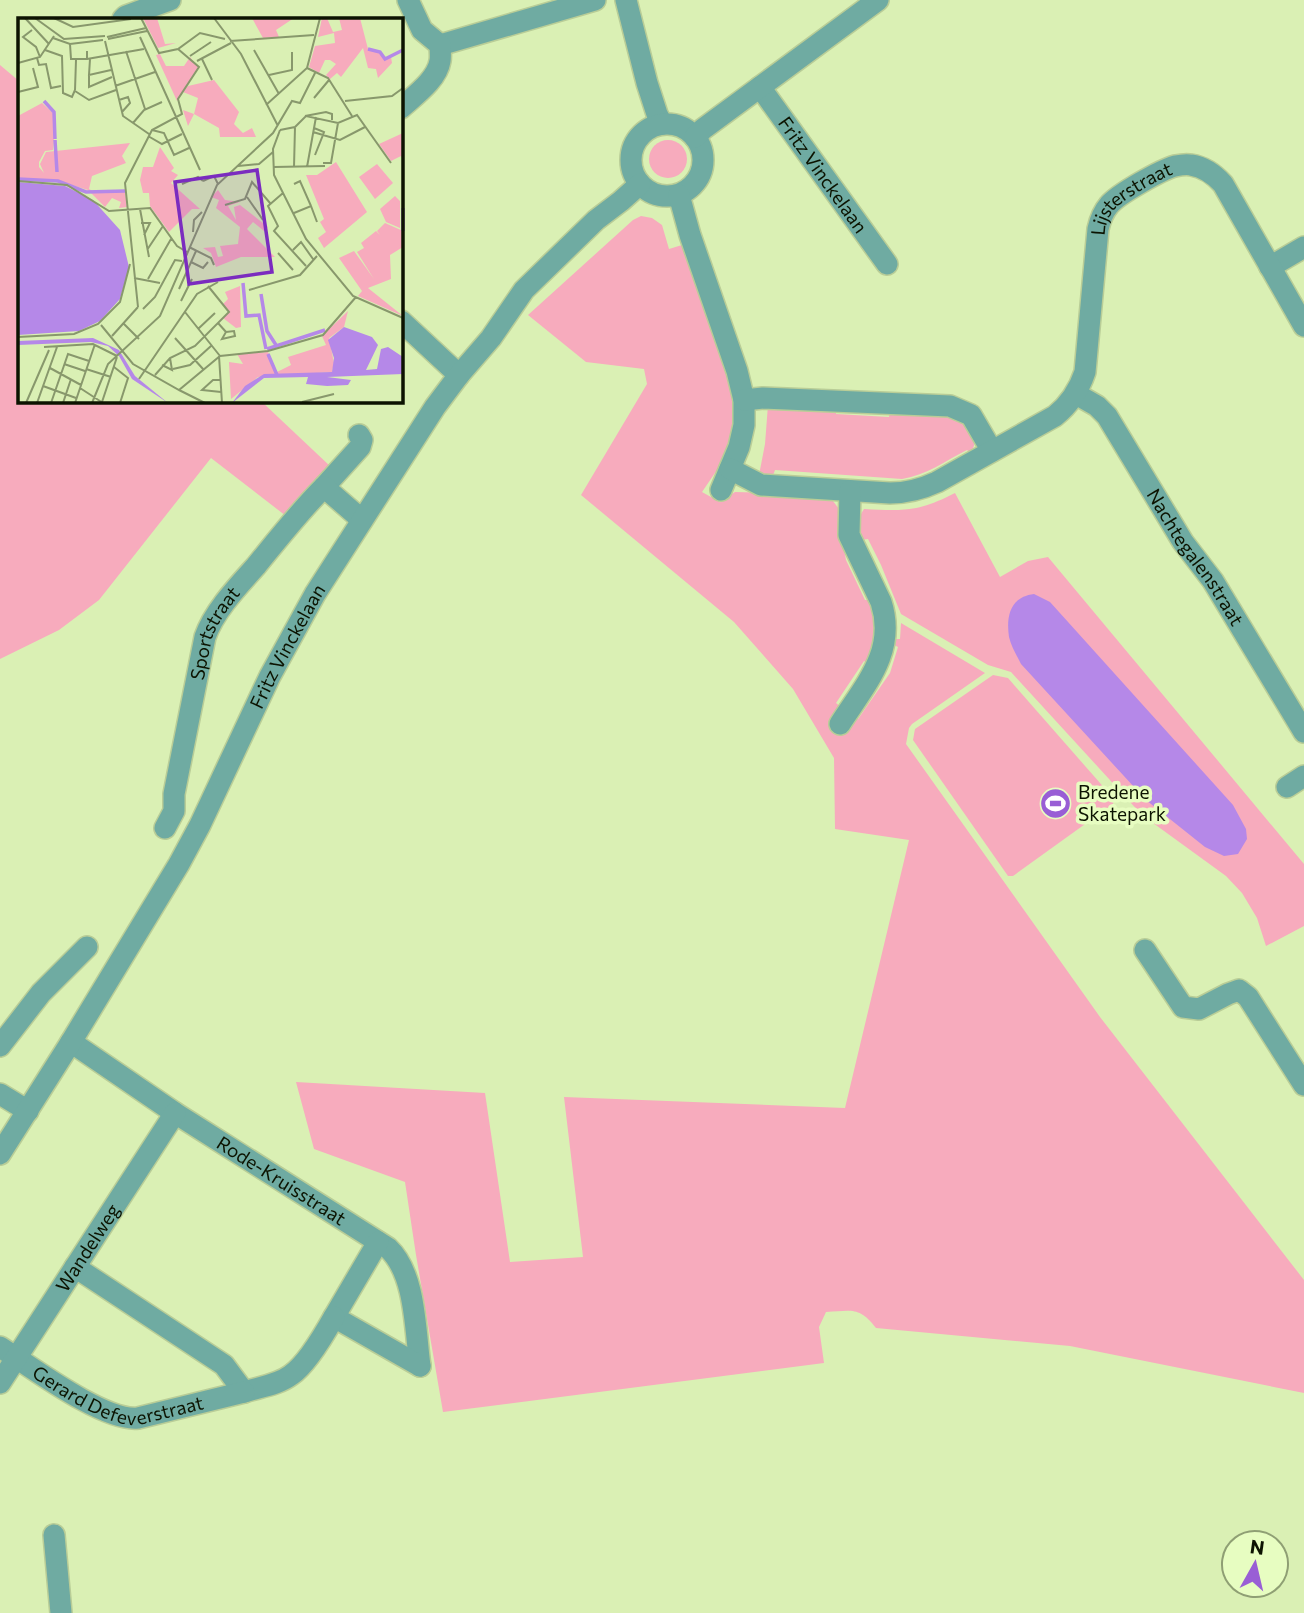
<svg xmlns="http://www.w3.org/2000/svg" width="1304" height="1613" font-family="Commissioner,sans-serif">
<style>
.green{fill:#f7abbd}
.water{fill:#b588e8}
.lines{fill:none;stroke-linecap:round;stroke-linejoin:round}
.minor-casing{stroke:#b9cd97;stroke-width:24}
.minor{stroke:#6faba2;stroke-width:21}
.labels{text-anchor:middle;stroke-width:7;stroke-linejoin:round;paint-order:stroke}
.street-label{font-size:19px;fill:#0c1301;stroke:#e7fdc1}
.poi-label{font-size:19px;fill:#0c1301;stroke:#e7fdc1;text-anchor:start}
.inset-river{fill:none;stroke:#b588e8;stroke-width:3.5}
.inset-road{fill:none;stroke:#88986c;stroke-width:2}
.view{fill:#7b2cbf;fill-opacity:0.15;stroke:#7b2cbf;stroke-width:3.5}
.inset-edge{fill:none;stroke:#0c1301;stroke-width:3.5}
</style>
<rect width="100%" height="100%" fill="#daf0b4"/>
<g class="green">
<polygon points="0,65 19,81 19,401 261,401 331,467 286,516 211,458 99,600 59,630 0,659"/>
<circle cx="668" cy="159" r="19"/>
<path d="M641,216L652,218L662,225L669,249L682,245L731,384L734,415L730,443L717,470L702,492L720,502L735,492L771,493L830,497L842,513V538L846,560L865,600H871C880,626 880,638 868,664L864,661L836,703L842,708L832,723L846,733L855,718L858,719L890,673L898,647L894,645V639H900L901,623L985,673L912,724L909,728L906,744L1100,1017L1304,1280V1393L1070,1346L876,1328C859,1306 851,1311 826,1312L819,1327L824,1363L443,1412L416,1255L405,1182L314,1149L296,1082L485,1093L510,1262L583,1257L564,1097L845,1108L909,840L835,829L834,758L793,689L734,622L581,495L647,384L644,369L586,362L528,315L633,220Z"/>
<path d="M768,405L836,409V414L889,417L890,411H943L965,419C971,431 980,441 970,453L967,450C945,461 927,475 902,479L775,470L772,478L759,475L765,444Z"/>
<path d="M955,493L1000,577L1028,561L1048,557L1304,864V926L1266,946L1257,918L1242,893L1226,876L1142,815L1011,672L988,665L901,614L881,565L868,539L861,540C858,528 857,519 864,509C904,511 918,512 955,493Z"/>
<polygon points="993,675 1008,678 1114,799 1113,804 1013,876 1008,876 913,740 915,729"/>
</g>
<path class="water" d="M1034,594L1050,602L1233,805L1246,829L1247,839L1238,854L1224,856L1205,847L1146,800L1021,664C1017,656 1011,646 1009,637C1006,616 1010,597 1034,594Z"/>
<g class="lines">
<defs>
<g id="minor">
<polyline points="626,0 647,83 657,114 662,124"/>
<polyline points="123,19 126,16 170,0"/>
<polyline points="440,45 595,0"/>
<path id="s1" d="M760,87L887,264"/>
<path d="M401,108C414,96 437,80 440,61C441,56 440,50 440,45L422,30L408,0"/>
<circle cx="667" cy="160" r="36"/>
<polyline points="695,137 703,129 878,0"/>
<polyline points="679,195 690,235 737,371 744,400 744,425 739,447 721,490"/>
<polyline points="1270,267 1304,247"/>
<polyline points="401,321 459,375"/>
<path id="s2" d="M1076,394L1097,406L1107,416L1183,542L1213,581L1304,732"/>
<polyline points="744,400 763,398 950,406 971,415 992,451"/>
<path id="s3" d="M730,469L761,485L890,493C907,493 922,489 937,482L1055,416C1070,404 1079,390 1085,372L1098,229C1100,220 1103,212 1109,205C1118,194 1161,170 1175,166C1180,165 1186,164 1191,165C1204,167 1214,174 1223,184L1304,326"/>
<polyline points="324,487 360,447 362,440 359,435"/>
<path d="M840,724C865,685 897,651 881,602L849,535L850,491"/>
<polyline points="1287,787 1304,776"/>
<path id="s4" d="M165,828L174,811V794L205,637C214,611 238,586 256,566C278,539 299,512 324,487L362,520"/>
<polyline points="1145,950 1183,1007 1199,1009 1228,994 1239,990 1248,997 1304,1085"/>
<path id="s5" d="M71,1042L175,1113L388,1248C416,1274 415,1330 420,1366"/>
<polyline points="0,1046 41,993 87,947"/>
<polyline points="0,1094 28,1111"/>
<path id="s6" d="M0,1154L71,1042L179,864L200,825L270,676L315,594L435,407L459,375L491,338L524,290L596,220L621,201L640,184"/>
<polyline points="378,1242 334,1317 420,1366"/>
<path d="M75,1267L224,1365L244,1392C259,1387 278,1385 291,1375C306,1365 325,1333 334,1317"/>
<path id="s7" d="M0,1347C30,1366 104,1422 138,1418L244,1392"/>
<path id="s8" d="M0,1383L175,1113"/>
<polyline points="54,1535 61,1613"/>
</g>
</defs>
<use href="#minor" class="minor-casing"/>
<use href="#minor" class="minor"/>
</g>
<defs>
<symbol id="stadium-disc" viewBox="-11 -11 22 22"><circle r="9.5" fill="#995ed5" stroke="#e7fdc1"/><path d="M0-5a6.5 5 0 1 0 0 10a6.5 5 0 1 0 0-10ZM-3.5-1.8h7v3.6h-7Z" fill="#fff"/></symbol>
</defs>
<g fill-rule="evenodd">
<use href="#stadium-disc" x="1038" y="786" width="35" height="35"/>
</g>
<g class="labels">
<g class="street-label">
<text dy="7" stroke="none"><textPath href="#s1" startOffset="108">Fritz Vinckelaan</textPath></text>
<text dy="7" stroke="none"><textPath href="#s3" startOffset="592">Lijsterstraat</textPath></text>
<text dy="7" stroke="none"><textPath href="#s2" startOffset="205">Nachtegalenstraat</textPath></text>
<text dy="7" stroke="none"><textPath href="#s4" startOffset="203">Sportstraat</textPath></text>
<text dy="7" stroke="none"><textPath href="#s6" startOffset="584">Fritz Vinckelaan</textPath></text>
<text dy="7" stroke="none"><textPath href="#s5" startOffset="252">Rode-Kruisstraat</textPath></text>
<text dy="7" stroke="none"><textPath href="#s8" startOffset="161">Wandelweg</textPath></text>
<text dy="7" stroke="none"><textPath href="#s7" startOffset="133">Gerard Defeverstraat</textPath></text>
</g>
<g class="poi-label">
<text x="1078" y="799">Bredene<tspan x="1078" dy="22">Skatepark</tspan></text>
</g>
</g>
<g transform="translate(18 18)">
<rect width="385" height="385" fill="#daf0b4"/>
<path d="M125,0H139L147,26L158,25L140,30ZM234,0H276L258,12L261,19L245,20ZM304,0H309L315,14L324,12L321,0H342L350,31L362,34L366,41L373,39L374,45L360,60L358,51L350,50L345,30L323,59L319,55L312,61L308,57L318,46L312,42H307L301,55L291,49L297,28L317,25L316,15L300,19ZM142,36L148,48H166L172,39L180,49L159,83L138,37ZM196,62L221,94L216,106L225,115L234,110L238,119H202L201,110L176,96L170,108L165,92L176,96L180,80L165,74L170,68ZM24,85L35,95L36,121L35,132L27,133L21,144V149L26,155L22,146L28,134L112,125L104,138L108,145L74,158L71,171L78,175L107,173L109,189L101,190L103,184L94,180L87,189L70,172L41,163L0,160V98ZM385,115V143L383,138L373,143L361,126ZM142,129L156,150L153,153L160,157L153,165L182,191H174L151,214L132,188L131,175H125L122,162L125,149H135ZM318,144L349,194L306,230L300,220L308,214L302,204L306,201L288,157H299ZM359,146L375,165L357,181L341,159ZM200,172L207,182L222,184L210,188L218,202L216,189L222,187L250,209L246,213L235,204L229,211L257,239H223L198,249L193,235L185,230L197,229L200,239L205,238L202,228L220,226L222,209L198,190L201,182L193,179ZM377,178L382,183V210L368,204L362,191ZM367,205L385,213V229L372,237L373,261L350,270L385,298L340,278L344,273L321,240L336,233L356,261L339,234L346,230L343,225L358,213L362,217L359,213ZM222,268L223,309L218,310L205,300L211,294L205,286L210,281L207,274ZM330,293L326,309L311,320L316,345L314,354L240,359L213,381L211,344L225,346L219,336L250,334L259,354L273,347L270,339L308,327L304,318Z" fill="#f7abbd"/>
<path d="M0,164L47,168L75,182L102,212L111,249L102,281L82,303L61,313L0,317ZM326,309L354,319L360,327L348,352L359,351L363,331L370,329L385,339V356L309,359L333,362L330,367L309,368L288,366L290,359L246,360L214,385L227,368L246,356L314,354L316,340L310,322ZM75,320L101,332L117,358L150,385L114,361L101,338L90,328L73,324L0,327V323Z" fill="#b588e8"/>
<path class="inset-river" d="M350,31L362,34L367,41L385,32M26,83L36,94L37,121M37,122L39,154M0,161L40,163L68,174L107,173M385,190V213M225,265L228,298L241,297L248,331M243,276L249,313L258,327M249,331L307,312M250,336L259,357"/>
<path class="inset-road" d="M7,0L31,26M17,0L46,21L87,18M36,0L55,9L113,1M123,0L141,35L160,31L182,15L207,21M196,0L223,36L260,108M14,12L5,19L18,29L22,39M89,19L128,10M122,19L182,152M35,20L52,26L85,22M90,21L129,13M87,23L105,98L131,116M212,23L296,17M52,26L53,41H69V33M27,32L44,38L45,75L54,79L57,72M236,32L261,76M108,33L127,91M172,38L193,24M19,40L21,47L28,46L33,70L43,68M69,41L126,31M72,41L71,57L93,52M184,41L194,62M179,43L213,25M0,45L22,39L36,18M289,50L310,60L334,98M71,57V69L94,59M251,57L274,52V34M97,68L137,54M57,72L58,42M57,73L71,82L98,72M0,74L20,69L15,50M296,80L311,62M101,82L110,79L112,85L104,94M327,83L374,78L385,70M248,87L289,50L302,0M287,98L308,94L314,96V102M115,105L126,92L144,84M134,112L146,115L156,137L171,130M262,112L255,131L256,157L288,221L335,278L385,300M262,112L277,109L288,98L320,105L339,97L373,145M295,114L305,117L306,114L296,110M130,118L144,126L164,116M297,137L305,117L322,122L347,109M305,145H313L320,105M220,148L241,146L255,134M256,149L307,148M276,149L277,109M289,149L298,99M0,163L49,167L91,193L132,190L159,228L169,234M185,163L196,158L200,166M164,166L180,159L185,163M276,166L282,163L293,188M265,175L250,188L260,208L256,213L288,248M229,179L245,202M207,187L227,181L234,164L252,185M122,191L131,239M276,195L293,188L299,204M123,205H132L126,217M175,214L176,202L184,194M171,229L193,240L196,247M129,232L145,208M275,232L283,224L295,241M260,235L275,252M173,244L185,250L190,244M116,260L142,265M130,261L153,221M161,271L178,233M231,272L282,257L299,238M163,283L174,261M120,289L107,165L134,112L164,96L160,81L181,49L160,31M125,291L137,279L157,242L164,243M167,294L202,338M105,305L121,321M200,305L208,314L204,321L217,318L216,313L208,314M83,307L115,346L161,372L202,338L250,333L305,317L338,279M180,311L197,295M94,318L120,289M0,319L56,316L80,306L102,284L112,246M157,320L185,351M26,329L75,326L99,338M201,338L204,385M46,346L67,353M144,347L154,352L152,340M96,349L110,360L102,385M32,350L63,367M68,351L93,359M155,351L172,347L193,328M137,357L152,340L177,328L211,294L190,268M121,361L179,276L200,264M203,362H195L184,372L203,374M25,368L58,380M62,370L85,385M161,372L187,385M84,384L99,339M284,384L316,376M8,385L31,332M19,385L39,329M33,385L50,336L71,343M45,385L53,361M57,385L77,326M74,385L90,346L142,298L199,167L255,115L274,83L282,85L297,55"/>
<path class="view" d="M239,152L254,254L171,266L157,164Z"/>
<rect width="385" height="385" class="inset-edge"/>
</g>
<g transform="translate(1255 1564) rotate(8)"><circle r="33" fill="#e7fdc1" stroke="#8f9f74" stroke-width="2"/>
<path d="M0-5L12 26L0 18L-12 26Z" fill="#995ed5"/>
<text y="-10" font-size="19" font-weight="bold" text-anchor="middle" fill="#0c1301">N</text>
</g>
</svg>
